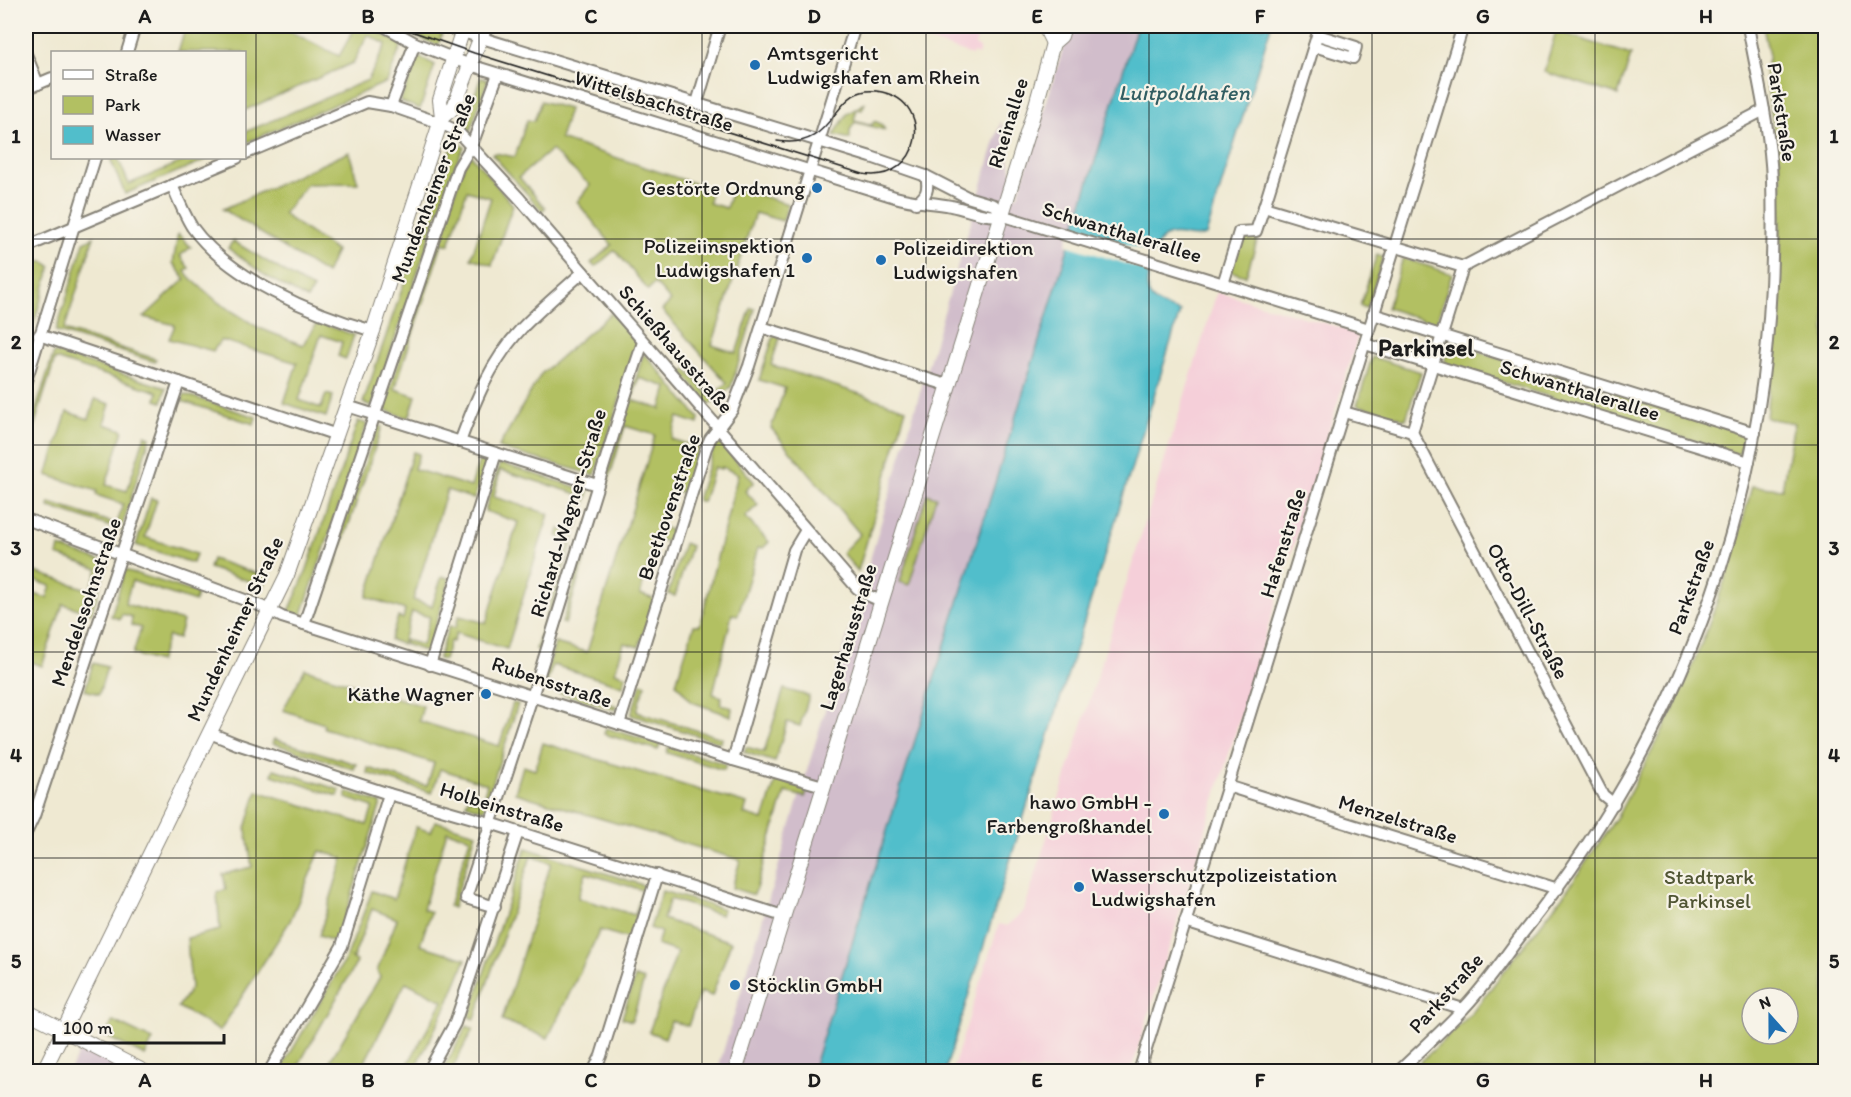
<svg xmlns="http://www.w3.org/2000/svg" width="1851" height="1097" font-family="Itim,sans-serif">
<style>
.built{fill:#f5cfd9}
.industrial{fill:#d1bdcb}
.green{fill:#b2c062;stroke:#676e3f;stroke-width:1.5;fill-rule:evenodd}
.water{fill:#51becb;stroke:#366d74;stroke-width:1.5}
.pier{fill:#efe9d2}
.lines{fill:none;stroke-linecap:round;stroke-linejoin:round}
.street-casing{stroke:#868277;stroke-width:14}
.secondary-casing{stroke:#868277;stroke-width:16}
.street{stroke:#fff;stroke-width:10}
.secondary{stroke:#fff;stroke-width:14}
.tram{stroke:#1c1c1c;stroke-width:1.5}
.grid{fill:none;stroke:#1c1c1c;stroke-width:1.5;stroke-opacity:0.55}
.poi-dot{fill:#1f6fb2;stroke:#f7f3e8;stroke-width:2}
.labels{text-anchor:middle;stroke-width:4.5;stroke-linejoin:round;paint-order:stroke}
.poi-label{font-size:21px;fill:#1c1c1c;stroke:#f7f3e8;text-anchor:start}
.street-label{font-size:21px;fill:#1c1c1c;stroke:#f7f3e8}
.park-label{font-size:21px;fill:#505534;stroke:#f7f3e8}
.water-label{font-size:22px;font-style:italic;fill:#315d62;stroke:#f7f3e8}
.quarter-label{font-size:24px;font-weight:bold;fill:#1c1c1c;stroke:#f7f3e8}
.neatline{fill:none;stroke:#1c1c1c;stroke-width:2}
.grid-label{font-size:20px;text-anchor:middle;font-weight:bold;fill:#1c1c1c}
</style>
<rect width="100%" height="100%" fill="#f7f3e8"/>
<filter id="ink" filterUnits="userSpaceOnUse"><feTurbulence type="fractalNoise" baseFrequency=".0167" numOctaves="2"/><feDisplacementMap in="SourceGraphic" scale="12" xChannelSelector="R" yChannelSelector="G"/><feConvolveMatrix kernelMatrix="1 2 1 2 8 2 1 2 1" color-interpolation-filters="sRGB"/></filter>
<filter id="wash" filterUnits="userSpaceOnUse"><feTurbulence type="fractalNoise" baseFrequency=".008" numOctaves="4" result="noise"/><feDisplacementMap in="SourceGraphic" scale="24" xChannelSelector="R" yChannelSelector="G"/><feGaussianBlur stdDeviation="1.35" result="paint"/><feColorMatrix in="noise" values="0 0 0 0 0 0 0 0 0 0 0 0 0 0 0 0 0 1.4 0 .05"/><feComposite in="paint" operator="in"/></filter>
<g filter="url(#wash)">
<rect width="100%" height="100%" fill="#efe9d2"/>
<g class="built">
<polygon points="874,26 982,26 975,45 980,48 978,55 973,53 972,55 893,29 892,31"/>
<polygon points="1217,292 1359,333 1131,1071 952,1071 999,924 1007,926 1024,911"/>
</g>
<g class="industrial">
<polygon points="1070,26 1137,26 812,1071 717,1072 1001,121 1017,198"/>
<polygon points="81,1048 131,1071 69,1072"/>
</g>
<g class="green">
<polygon points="186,26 279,26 339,56 356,26 366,26 400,43 401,47 387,82 245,143 245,132 368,80 386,44 368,35 353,63 245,110 244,52 178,52"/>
<polygon points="394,26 427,26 443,30 438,46"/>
<path d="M1763,26H1825V1071H1411L1471,1014L1565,893L1618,815L1674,709L1705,635L1733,557L1752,486L1782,489L1794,423L1766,418L1779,278L1781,179L1765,71L1769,56ZM1752,998H1788V1034H1752Z"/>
<polygon points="1556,31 1631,55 1618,95 1544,72"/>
<polygon points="419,57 435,65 420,109 400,101"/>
<polygon points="481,77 488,80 469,134 462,131"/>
<polygon points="541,101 569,109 560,139 711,189 709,203 726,208 733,187 788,204 783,221 755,213 712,345 736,353 751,308 755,309 731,387 709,405 682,372 686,369 710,397 727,383 662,310 671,301 655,283 648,290 615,250 595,267 591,263 612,245 577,202 590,185 551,150 519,177 545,208 542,211 492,154 495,153 515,157 527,120 534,121"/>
<polygon points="865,103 862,110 857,109 854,120 872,125 874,121 881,124 885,130 855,122 850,130 850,139 834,135 847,114"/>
<polygon points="455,141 464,147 452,172 372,406 363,403 445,163"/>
<polygon points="349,152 358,183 307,184 283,214 336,251 326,274 223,209"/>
<polygon points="471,155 513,205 492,265 471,258 491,198 467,191 449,245 442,243 395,389 416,396 409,418 383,410 464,165"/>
<polygon points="112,158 118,158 129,184 191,158 210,158 125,194 111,161"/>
<path d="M178,234L191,247L180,256L189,268L185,271L188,276L219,303L259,328L303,345C307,336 313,332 317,322L354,335L346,359L338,356L342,342L321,335L299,400L321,408L326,394L333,396L326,417L284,403L297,363L221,340L213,351L169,339L175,325L144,317L185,279L173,263Z"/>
<polygon points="1259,235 1246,276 1229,271 1240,236"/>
<polygon points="94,237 64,330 156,359 155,362 56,331 84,242"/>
<polygon points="233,241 313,289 307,299 266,276 228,248"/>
<polygon points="1377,254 1383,257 1367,308 1360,306"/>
<polygon points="1403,258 1452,274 1436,324 1387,308"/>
<polygon points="43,261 51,266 26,349 26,268"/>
<polygon points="611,313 638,344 595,475 498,448 541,374"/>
<polygon points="774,335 780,337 771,365 906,409 858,571 842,553 860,534 771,428 785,388 759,380"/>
<polygon points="1450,343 1745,433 1739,455 1444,364"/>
<polygon points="54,352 166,388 162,402 156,400 158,392 55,359 26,452 26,441"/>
<path d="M643,355H646L699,418L698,424L678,417L671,439L699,448L686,493L671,490L660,527L671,530L668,542L656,539L640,594L654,599L639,647L624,643L615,672L626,676L623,686L553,665L546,684L617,706L616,710L542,688L555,643L587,652L625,530H626L655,435L625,426L565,624L562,623ZM639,378L667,387L661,409L632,400Z"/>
<polygon points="1372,357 1421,372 1406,419 1357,405"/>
<polygon points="184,394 256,417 254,424 182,401"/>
<polygon points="95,399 110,404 104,424 123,430 106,485 127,491 145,435 150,437 121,530 49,507 50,503 117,524 123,504 96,495 97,491 47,475 67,412 89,419"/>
<polygon points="358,421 367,424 300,620 287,616 306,572"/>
<polygon points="378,425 382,427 318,615 313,613"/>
<polygon points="721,443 754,482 745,491 758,505 745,517 769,542 763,548 758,548 738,615 732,614 713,694 722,697 720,704 732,708 731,716 692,702 676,683 694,625 700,625 738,474 722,467 721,469 714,467 703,502 697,500 712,453 715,446"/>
<polygon points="413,452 419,454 414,469 471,487 479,460 486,462 474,499 447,490 413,600 432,606 442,576 450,579 427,652 404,644 405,640 422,645 430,617 412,612 402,644 390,640 398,617 403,619 405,610 367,597"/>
<polygon points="500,463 589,491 577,529 572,527 581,495 500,470 494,497 549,514 507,649 456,633 453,642 450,641 444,660 438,659 449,626 455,628 459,616 486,623 518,522 485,511"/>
<polygon points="927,494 936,497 909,585 900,582"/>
<polygon points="151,498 157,500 145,537 196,554 193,563 136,545"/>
<polygon points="559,529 575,534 539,650 536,649 570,541 557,536"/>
<polygon points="684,543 691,546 675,596 668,594"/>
<polygon points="59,547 108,563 91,613 63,604 42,666 26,660 26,600 28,592 47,598 51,586 33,580 35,572 90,590 98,569 57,555"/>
<polygon points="212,559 267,577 264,586 209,568"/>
<polygon points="125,570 197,593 195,602 132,581 125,604 183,621 178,639 168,636 159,662 133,654 141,628 131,625 132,617 122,614 120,619 111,616"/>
<polygon points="93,663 107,667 99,694 85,690"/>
<polygon points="305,669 423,706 419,721 499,746 513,703 518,704 484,810 466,804 468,798 482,802 487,784 440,769 432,793 367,773 368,768 427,786 434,763 324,728 324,724 283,710"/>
<polygon points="641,683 646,685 640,699 637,712 722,738 721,743 631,715"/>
<polygon points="784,689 809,696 800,726 787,722 775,762 744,752 746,747 764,752"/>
<polygon points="606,728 660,744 658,750 604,734"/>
<polygon points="274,739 356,764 354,769 272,743"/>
<polygon points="543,743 747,804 744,814 763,820 776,779 808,789 805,797 785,792 754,895 732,888 740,860 515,793 523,766 535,770"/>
<polygon points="668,747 726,764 724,770 667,753"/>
<polygon points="274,769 340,790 338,796 272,775"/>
<polygon points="257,791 367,825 373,807 346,798 348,792 381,803 337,942 319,936 343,858 320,851 290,921 220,1031 178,1007 191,988 187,938 220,930 217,893 226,889 223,874 252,867 246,828"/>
<polygon points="435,821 476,833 453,908 449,906 470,838 447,831 423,909 431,912 420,945 466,959 448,1003 414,1071 404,1071 443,1001 406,982 360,1071 324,1071 380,977 377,971 397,919 372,909 353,958 351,958 357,962 298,1066 306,1071 280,1071 347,956 372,891 394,899 416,827 431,832"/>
<path d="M526,848L646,886L629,939L600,930L548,1038L502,1020L551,863L531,856L475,1019L469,1017ZM586,873L642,890L635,915L578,898Z"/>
<polygon points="662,891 723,909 721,915 670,899 663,919 731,942 712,996 700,992 688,1026 671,1021 665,1038 649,1032 677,952 657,945 661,932 650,928"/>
<polygon points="635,977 644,980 632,1021 622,1018"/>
<polygon points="113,1021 153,1040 145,1056 105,1036"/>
<polygon points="467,1026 473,1029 451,1071 442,1071"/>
</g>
<path class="water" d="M1137,26H1271L1206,235C1190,241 1177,230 1165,237C1156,243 1154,253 1152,262C1141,296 1148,301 1180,312L945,1071L812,1072Z"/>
<polygon class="pier" points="1071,227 1157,254 1152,272 1066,245"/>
</g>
<g filter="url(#ink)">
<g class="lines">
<defs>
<g id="street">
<path d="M384,26L415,43L470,65L895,197C915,203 931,202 951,206C968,209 984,218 1001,215L1369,329"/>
<polyline points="443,26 871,157 926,176 967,197 994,205 1001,215"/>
<polyline points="1320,26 1264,207 1463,267 1412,432"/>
<polyline points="1314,46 1353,58 1356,47 1318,35"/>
<polyline points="127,52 135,26"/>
<polyline points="26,54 38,84"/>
<polyline points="26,89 52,78"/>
<polyline points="697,103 720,26"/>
<polyline points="391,106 415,43"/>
<polyline points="244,154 367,102 391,106 440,123 457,131 520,199 857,588 865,594 881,601"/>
<path d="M172,185C178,199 184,214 192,227C229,279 313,314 373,331"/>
<path d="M916,203C927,196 929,189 926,176"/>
<polyline points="26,247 237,158"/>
<polyline points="1463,267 1764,110"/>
<polyline points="1223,284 1239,232 1256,231 1264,207"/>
<polyline points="1373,314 1755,433"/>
<polyline points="761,327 947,385"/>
<polyline points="39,335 337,435"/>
<polyline points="1365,344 1749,462"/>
<polyline points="26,381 95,158"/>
<polyline points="347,406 597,485"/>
<polyline points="1344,412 1412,432"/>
<polyline points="1412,432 1603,795 1614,804"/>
<path d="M460,442C475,401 491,361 521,329C540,309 562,291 583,272"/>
<polyline points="26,519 261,606 282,617 733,760 823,786"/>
<polyline points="304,624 458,168 472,145 498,74"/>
<polyline points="430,665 496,453"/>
<polyline points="619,724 706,448 710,439 732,410 749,366 855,26"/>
<polyline points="210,733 237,744 389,794 490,823 783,916"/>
<polyline points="733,760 794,550 806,530"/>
<polyline points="1227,786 1558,889"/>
<polyline points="26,833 34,816 179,382"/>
<polyline points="495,907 466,898 532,697 630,381 643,342"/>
<polyline points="1185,922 1463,1009"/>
<polyline points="269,1072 342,946 389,794"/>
<polyline points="428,1072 455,1023 518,832"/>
<polyline points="593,1072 601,1056 657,875"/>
<polyline points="1139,1072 1463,26"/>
<path d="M1398,1072C1419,1052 1441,1032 1461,1011C1484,988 1502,960 1522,934C1622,809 1698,663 1738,508C1766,402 1775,289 1772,180C1770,128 1757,76 1748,26"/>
</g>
<g id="secondary">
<polyline points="1050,26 1048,33 1053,43"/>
<polyline points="442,117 454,107 485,26"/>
<polyline points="26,1011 145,1072"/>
<polyline points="43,1072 287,575 373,331 442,117 440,100 464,26"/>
<polyline points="735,1072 1036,105 1053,43 1061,36 1064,26"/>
</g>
</defs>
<use href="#street" class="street-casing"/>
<use href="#secondary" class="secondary-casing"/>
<use href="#street" class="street"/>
<use href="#secondary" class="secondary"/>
<path class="tram" d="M397,26L474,53L863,174C921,184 936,103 882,92C829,80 841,152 777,141"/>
</g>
</g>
<path class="grid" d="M256,26V1072M479,26V1072M702,26V1072M926,26V1072M1149,26V1072M1372,26V1072M1595,26V1072M26,239H1826M26,445H1826M26,652H1826M26,858H1826"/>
<g class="poi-dot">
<circle cx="755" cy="65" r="6"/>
<circle cx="817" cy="188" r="6"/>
<circle cx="807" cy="258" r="6"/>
<circle cx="881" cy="260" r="6"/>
<circle cx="486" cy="694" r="6"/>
<circle cx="1164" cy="814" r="6"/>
<circle cx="1079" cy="887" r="6"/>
<circle cx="735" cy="985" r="6"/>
</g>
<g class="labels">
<g class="poi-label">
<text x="767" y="60">Amtsgericht<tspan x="767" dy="24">Ludwigshafen am Rhein</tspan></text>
<text x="805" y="195" text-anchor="end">Gestörte Ordnung</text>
<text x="795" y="253" text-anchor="end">Polizeiinspektion<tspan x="795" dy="24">Ludwigshafen 1</tspan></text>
<text x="893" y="255">Polizeidirektion<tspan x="893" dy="24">Ludwigshafen</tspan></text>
<text x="474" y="701" text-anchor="end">Käthe Wagner</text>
<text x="1152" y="809" text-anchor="end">hawo GmbH -<tspan x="1152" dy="24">Farbengroßhandel</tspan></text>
<text x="1091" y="882">Wasserschutzpolizeistation<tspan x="1091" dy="24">Ludwigshafen</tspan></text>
<text x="747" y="992">Stöcklin GmbH</text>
</g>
<g class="street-label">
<text transform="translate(654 101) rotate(17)" y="7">Wittelsbachstraße</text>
<text transform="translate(1782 112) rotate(81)" y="7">Parkstraße</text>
<text transform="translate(1008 123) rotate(-73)" y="7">Rheinallee</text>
<text transform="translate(433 188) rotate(-69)" y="7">Mundenheimer Straße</text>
<text transform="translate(1122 232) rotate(17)" y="7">Schwanthalerallee</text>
<text transform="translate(676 349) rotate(49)" y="7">Schießhausstraße</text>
<text transform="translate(1580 390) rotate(17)" y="7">Schwanthalerallee</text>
<text transform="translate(669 507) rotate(-71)" y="7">Beethovenstraße</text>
<text transform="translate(568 513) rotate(-73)" y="7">Richard-Wagner-Straße</text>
<text transform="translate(1283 543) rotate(-73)" y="7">Hafenstraße</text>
<text transform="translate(1691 587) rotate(-70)" y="7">Parkstraße</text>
<text transform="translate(86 602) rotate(-71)" y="7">Mendelssohnstraße</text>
<text transform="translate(1528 611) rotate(62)" y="7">Otto-Dill-Straße</text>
<text transform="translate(235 629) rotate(-65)" y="7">Mundenheimer Straße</text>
<text transform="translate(848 637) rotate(-73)" y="7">Lagerhausstraße</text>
<text transform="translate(552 682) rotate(18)" y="7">Rubensstraße</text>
<text transform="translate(502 807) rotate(17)" y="7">Holbeinstraße</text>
<text transform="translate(1398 819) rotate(17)" y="7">Menzelstraße</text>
<text transform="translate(1446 993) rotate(-48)" y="7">Parkstraße</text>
</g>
<g class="park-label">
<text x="1709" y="884">Stadtpark<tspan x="1709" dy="24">Parkinsel</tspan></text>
</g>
<g class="water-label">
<text x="1184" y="100">Luitpoldhafen</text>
</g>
<g class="quarter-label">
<text x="1426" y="356">Parkinsel</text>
</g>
</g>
<rect width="1851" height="1097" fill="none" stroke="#f7f3e8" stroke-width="66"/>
<rect x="51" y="51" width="195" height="108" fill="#f7f3e8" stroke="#9f9d96" stroke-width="1.5"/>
<rect x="63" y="70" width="30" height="9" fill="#ffffff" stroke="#9f9d96" stroke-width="1.5"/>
<text x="105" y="81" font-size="18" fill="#1c1c1c">Straße</text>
<rect x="63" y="96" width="30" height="18" fill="#b2c062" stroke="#9f9d96" stroke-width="1.5"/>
<text x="105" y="111" font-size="18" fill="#1c1c1c">Park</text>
<rect x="63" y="126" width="30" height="18" fill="#51becb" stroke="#9f9d96" stroke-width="1.5"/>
<text x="105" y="141" font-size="18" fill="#1c1c1c">Wasser</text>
<g transform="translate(1770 1016) rotate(339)"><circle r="28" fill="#f7f3e8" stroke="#9f9d96" stroke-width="1.5"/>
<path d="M0-4.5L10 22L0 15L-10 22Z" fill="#1f6fb2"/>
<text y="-9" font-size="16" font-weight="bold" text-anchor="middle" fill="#1c1c1c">N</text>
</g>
<path d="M54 1034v9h170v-9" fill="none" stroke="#1c1c1c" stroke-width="3"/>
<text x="63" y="1034" font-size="18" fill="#1c1c1c" stroke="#f7f3e8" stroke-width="4.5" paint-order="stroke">100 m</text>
<rect x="33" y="33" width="1785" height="1031" class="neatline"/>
<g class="grid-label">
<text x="145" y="23">A</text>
<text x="368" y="23">B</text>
<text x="591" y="23">C</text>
<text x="814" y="23">D</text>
<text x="1037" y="23">E</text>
<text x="1260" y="23">F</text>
<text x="1483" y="23">G</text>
<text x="1706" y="23">H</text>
<text x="16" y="143">1</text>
<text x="1834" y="143">1</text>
<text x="16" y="349">2</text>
<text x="1834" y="349">2</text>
<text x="16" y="555">3</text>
<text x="1834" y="555">3</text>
<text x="16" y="762">4</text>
<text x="1834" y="762">4</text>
<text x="16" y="968">5</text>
<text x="1834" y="968">5</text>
<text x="145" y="1087">A</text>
<text x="368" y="1087">B</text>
<text x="591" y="1087">C</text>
<text x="814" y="1087">D</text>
<text x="1037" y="1087">E</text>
<text x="1260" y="1087">F</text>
<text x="1483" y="1087">G</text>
<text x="1706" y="1087">H</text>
</g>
</svg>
